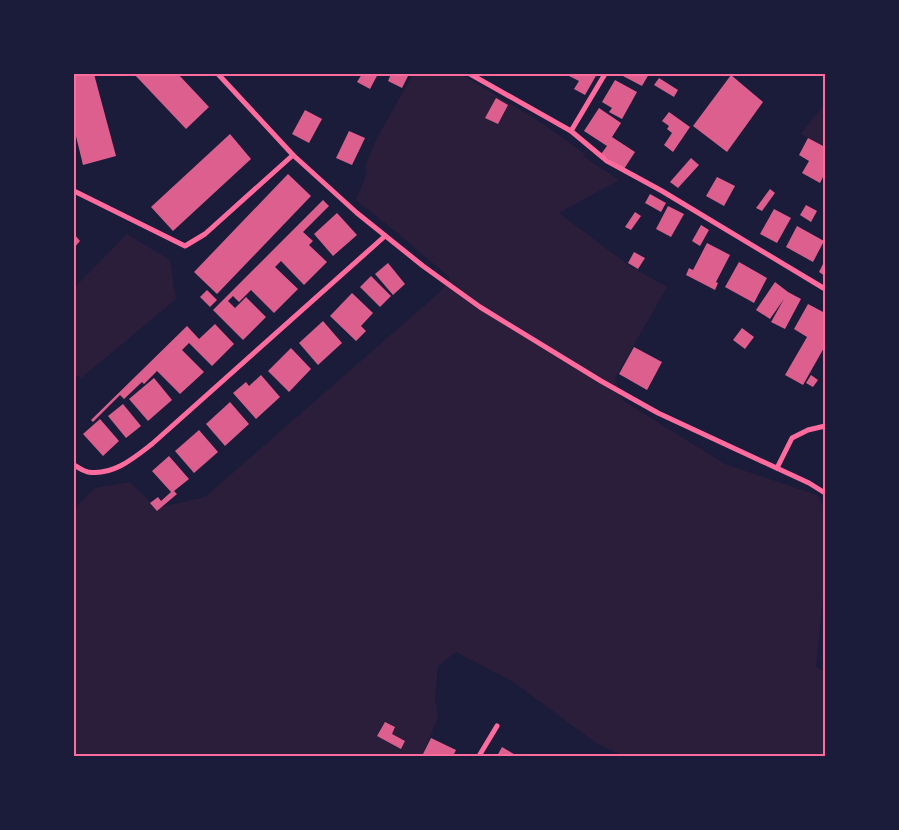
<svg xmlns="http://www.w3.org/2000/svg" width="899" height="830" font-family="Overpass,sans-serif">
<style>
.green{fill:#2a1e3b}
.building{fill:#dd5f8e}
.lines{fill:none;stroke-linecap:round;stroke-linejoin:round}
.minor{stroke:#ff6b9d;stroke-width:5}
.neatline{fill:none;stroke:#ff6b9d;stroke-width:2}
</style>
<rect width="100%" height="100%" fill="#1b1b3a"/>
<g class="green">
<polygon points="413,74 461,74 542,123 585,154 583,156 619,180 559,213 627,264 667,287 615,378 622,400 725,464 817,495 825,509 825,578 816,667 825,671 825,756 623,756 596,743 512,681 456,652 438,666 435,699 438,717 422,756 74,756 74,509 95,488 130,482 157,508 205,497 440,292 450,278 395,231 356,200 367,173 365,166 377,138"/>
<polygon points="825,103 825,147 801,134"/>
<polygon points="127,234 170,260 176,299 81,378 74,375 74,288"/>
</g>
<g class="building">
<polygon points="74,74 94,74 116,156 83,165 74,128"/>
<polygon points="134,74 178,74 209,107 186,129"/>
<polygon points="362,74 378,74 370,89 357,82"/>
<polygon points="391,74 409,74 402,88 388,81"/>
<polygon points="570,74 597,74 585,95 574,89 579,81 569,76"/>
<polygon points="619,74 649,74 642,86"/>
<polygon points="731,75 763,102 727,152 693,126"/>
<polygon points="659,78 678,90 674,97 654,85"/>
<polygon points="615,80 637,92 622,119 609,112 612,108 602,102"/>
<polygon points="496,98 508,105 498,124 485,118"/>
<polygon points="599,108 621,123 612,137 635,152 624,169 601,154 607,146 584,131"/>
<polygon points="305,110 322,119 309,143 292,134"/>
<polygon points="669,112 690,127 673,152 664,145 672,133 667,129 669,126 662,121"/>
<polygon points="349,131 365,138 352,165 336,158"/>
<polygon points="230,134 251,159 173,231 151,207"/>
<polygon points="808,138 825,147 825,173 820,183 802,173 809,161 799,155"/>
<polygon points="691,158 699,165 678,188 670,182"/>
<polygon points="288,174 311,196 217,294 194,272"/>
<polygon points="717,177 735,186 724,206 706,196"/>
<polygon points="770,189 775,193 762,211 756,208"/>
<polygon points="650,194 666,203 661,212 645,203"/>
<polygon points="323,200 329,206 303,232 313,241 309,245 327,262 304,285 281,261 275,267 298,289 274,313 251,290 239,302 233,296 228,301 235,308 246,297 266,317 243,340 213,310"/>
<polygon points="806,205 817,211 811,222 800,215"/>
<polygon points="668,206 684,214 671,237 656,229"/>
<polygon points="774,209 791,218 777,243 760,234"/>
<polygon points="635,212 641,216 631,230 625,227"/>
<polygon points="337,213 357,235 333,256 314,234"/>
<polygon points="701,225 709,230 700,246 692,241"/>
<polygon points="797,226 824,241 813,262 786,247"/>
<polygon points="74,234 80,241 74,248"/>
<polygon points="707,243 730,255 716,282 718,283 715,290 686,275 689,268 693,270"/>
<polygon points="634,252 645,258 638,269 628,263"/>
<polygon points="825,260 825,276 819,272"/>
<polygon points="739,262 767,278 754,303 725,287"/>
<polygon points="388,263 405,284 393,295 375,274"/>
<polygon points="371,276 391,296 380,307 360,287"/>
<polygon points="775,282 788,292 801,299 785,329 771,322 784,299 770,319 756,310"/>
<polygon points="207,290 217,300 210,307 200,297"/>
<polygon points="352,293 373,313 361,326 366,331 356,341 330,316"/>
<polygon points="808,304 825,313 825,339 823,343 825,344 825,346 803,385 785,375 807,337 794,329"/>
<polygon points="323,321 342,343 318,365 299,343"/>
<polygon points="215,324 234,344 212,366 189,343 182,350 204,372 180,394 157,371 144,384 142,382 124,399 120,395 93,422 91,420 187,326 199,339"/>
<polygon points="742,328 754,337 745,349 733,340"/>
<polygon points="634,347 662,362 647,390 619,374"/>
<polygon points="291,348 311,369 289,392 268,371"/>
<polygon points="261,375 280,397 256,419 233,393 246,382 249,386"/>
<polygon points="811,375 818,380 813,387 806,383"/>
<polygon points="154,378 172,400 148,421 129,399"/>
<polygon points="230,402 249,424 225,446 206,424"/>
<polygon points="123,404 141,426 126,438 108,416"/>
<polygon points="100,419 119,441 103,456 83,434"/>
<polygon points="199,430 218,452 194,473 175,451"/>
<polygon points="169,456 189,479 174,491 177,494 157,511 150,503 158,497 161,501 171,492 152,471"/>
<polygon points="385,722 395,727 392,734 405,741 401,749 377,736"/>
<polygon points="431,738 456,750 453,756 422,756"/>
<polygon points="502,747 517,756 497,756"/>
</g>
<g class="lines">
<g class="minor">
<polyline points="218,74 293,155 357,213 423,266 480,307 601,381 658,413 809,483 825,493"/>
<polyline points="470,74 571,131 607,161 662,191 825,289"/>
<polyline points="571,131 605,74"/>
<polyline points="74,191 185,246 205,234 293,155"/>
<path d="M74,465C78,467 83,471 88,472C113,476 134,458 152,444L385,236"/>
<polyline points="777,468 792,438 808,430 825,426"/>
<polyline points="479,756 497,726"/>
</g>
</g>
<rect width="899" height="830" fill="none" stroke="#1b1b3a" stroke-width="150"/>
<rect x="75" y="75" width="749" height="680" class="neatline"/>
</svg>
